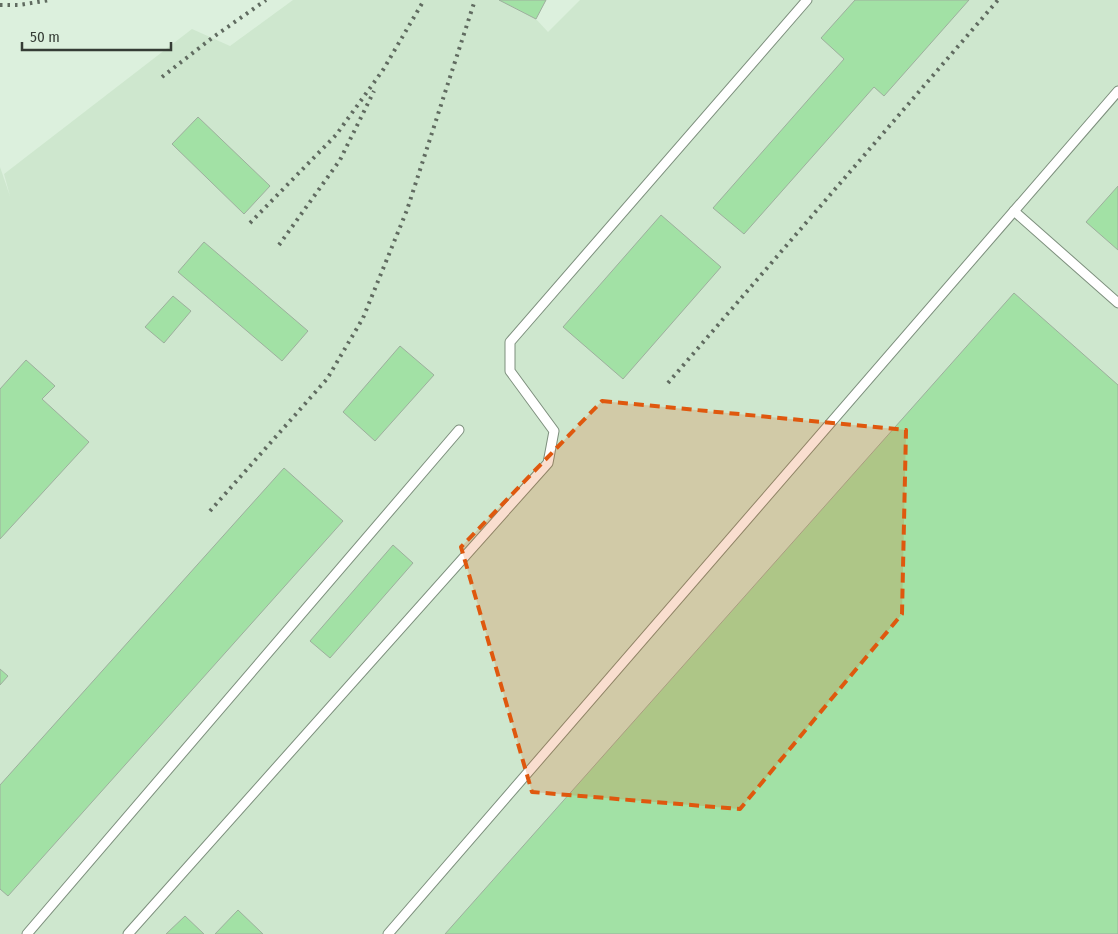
<svg xmlns="http://www.w3.org/2000/svg" width="1118" height="934" font-family="'Fira Sans Condensed',sans-serif">
<style>
.built{fill:#cee7ce}
.building{fill:#a2e1a5;stroke:#9daf9d}
.lines{fill:none;stroke-linecap:round;stroke-linejoin:round}
.lane-casing{stroke:#7d8f7d;stroke-width:11}
.lane{stroke:#fff;stroke-width:9}
.rail{stroke:#606b60;stroke-width:4;stroke-dasharray:2.5 5;stroke-linecap:butt}
.marked{fill:#df580e;fill-opacity:0.2;stroke:#df580e;stroke-width:4;stroke-dasharray:10 6;stroke-linejoin:round}
</style>
<rect width="100%" height="100%" fill="#dcf0dd"/>
<polygon class="built" points="293,0 499,0 536,19 548,32 580,0 1118,0 1118,934 0,934 0,167 10,196 4,174 192,29 230,46"/>
<g class="building">
<polygon points="499,0 546,0 536,19"/>
<polygon points="855,0 969,0 884,96 874,87 744,234 713,208 844,59 821,38"/>
<polygon points="198,117 270,186 244,214 172,144"/>
<polygon points="1118,186 1118,250 1086,222"/>
<polygon points="661,215 721,267 623,379 563,327"/>
<polygon points="204,242 308,331 282,361 178,272"/>
<polygon points="1014,293 1118,385 1118,934 445,934"/>
<polygon points="173,296 191,311 164,343 145,327"/>
<polygon points="400,346 434,375 375,441 343,412"/>
<polygon points="26,360 55,386 42,399 89,442 0,539 0,389"/>
<polygon points="284,468 343,521 8,896 0,889 0,785"/>
<polygon points="393,545 413,563 330,658 310,641"/>
<polygon points="0,669 8,676 0,685"/>
<polygon points="238,910 263,934 215,934"/>
<polygon points="185,916 204,934 166,934"/>
</g>
<g class="lines">
<defs>
<g id="lane">
<polyline points="1014,211 1118,303"/>
<polyline points="27,934 459,430"/>
<polyline points="128,934 548,463 554,431 510,371 510,342 807,0"/>
<polyline points="388,934 1118,91"/>
</g>
</defs>
<use href="#lane" class="lane-casing"/>
<use href="#lane" class="lane"/>
<g class="rail">
<polyline points="0,5 19,5 50,0"/>
<polyline points="162,77 212,38 266,0"/>
<polyline points="250,223 336,135 383,70 424,0"/>
<polyline points="279,245 340,160 374,91"/>
<polyline points="668,383 998,0"/>
<polyline points="210,511 327,379 363,318 407,210 475,0"/>
</g>
</g>
<path class="marked" d="M602,401L906,430L902,614L740,809L532,792L461,547Z"/>
<path d="M22 42v8h149v-8" fill="none" stroke="#353c35" stroke-width="2.5"/>
<text x="30" y="42" font-size="15" fill="#353c35" stroke="#dcf0dd" stroke-width="4" paint-order="stroke">50 m</text>
</svg>
